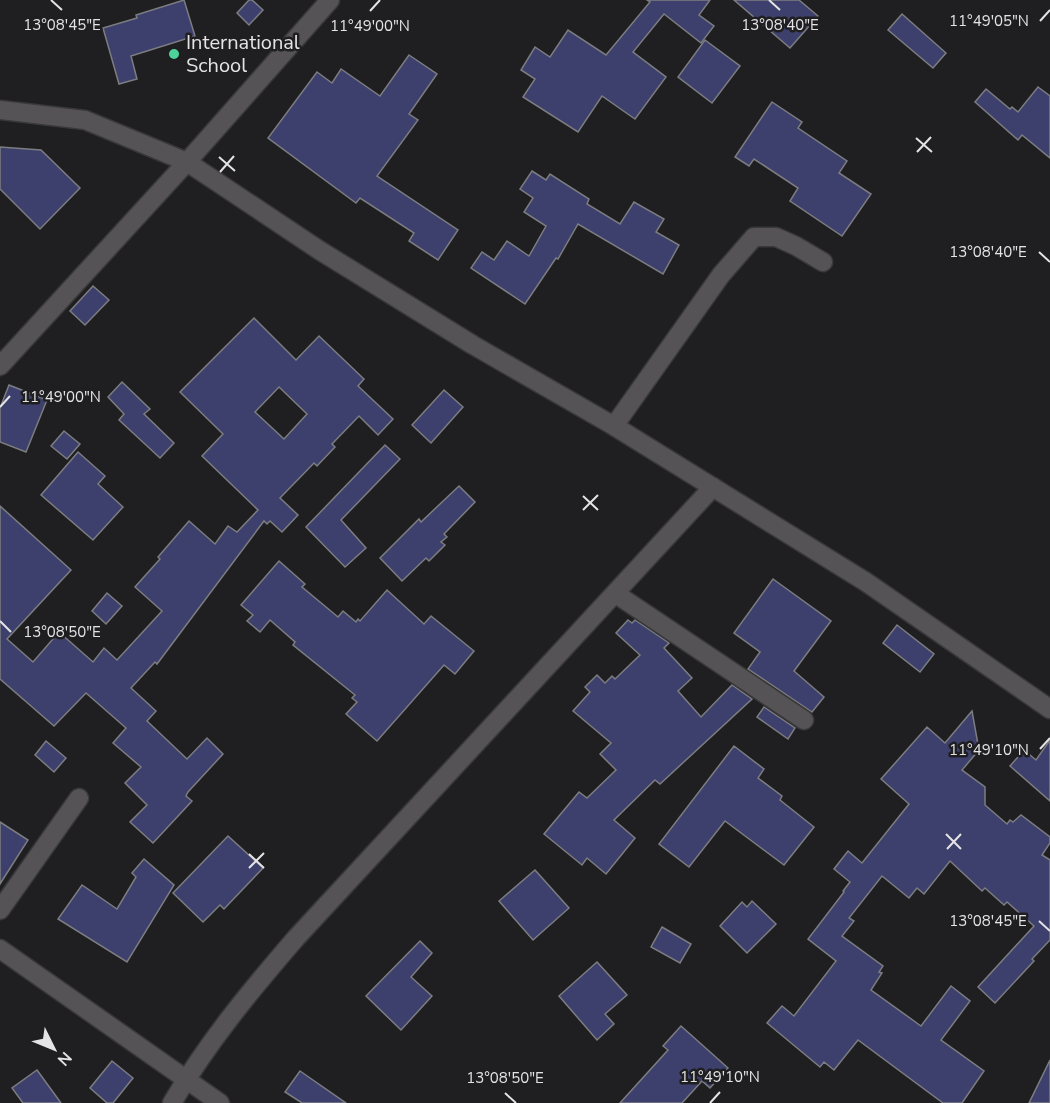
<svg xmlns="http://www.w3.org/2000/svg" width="1050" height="1103" font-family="'Nunito Sans',sans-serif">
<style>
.building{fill:#3d406c;stroke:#7c7d80;stroke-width:1.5;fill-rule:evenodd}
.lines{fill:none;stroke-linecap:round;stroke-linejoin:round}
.minor-casing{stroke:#39383a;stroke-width:21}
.tertiary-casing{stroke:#39383a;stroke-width:21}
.minor{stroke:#555356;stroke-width:18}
.tertiary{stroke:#555356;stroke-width:18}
.ticks{fill:none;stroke:#e4e3e5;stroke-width:2}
.poi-dot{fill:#4dd39a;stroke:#1f1e20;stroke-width:2}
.labels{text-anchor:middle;stroke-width:5;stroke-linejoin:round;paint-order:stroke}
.poi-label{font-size:20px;fill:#e4e3e5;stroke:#1f1e20;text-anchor:start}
.ticks-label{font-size:15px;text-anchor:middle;fill:#e4e3e5;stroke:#1f1e20;stroke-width:5;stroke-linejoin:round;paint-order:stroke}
</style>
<rect width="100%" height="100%" fill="#1f1e20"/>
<g class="building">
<polygon points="184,0 195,36 131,56 137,79 119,84 103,28 137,18 136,15"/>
<polygon points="249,0 252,0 263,10 249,25 237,13"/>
<polygon points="647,0 710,0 699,15 714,26 701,43 664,14 633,52 666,77 635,119 602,96 578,132 523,97 535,79 521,70 535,47 550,57 568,30 606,55 650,2"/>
<polygon points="734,0 799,0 818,16 790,48"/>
<polygon points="902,14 946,53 933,68 888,30"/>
<polygon points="705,40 740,66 712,103 678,77"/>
<polygon points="409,55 437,74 409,114 418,120 377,176 458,230 438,260 409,241 414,233 360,198 356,203 268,138 317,72 332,83 341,69 380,96"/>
<polygon points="1038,87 1050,96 1050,158 1022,135 1018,140 975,102 986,89 1010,109 1012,107 1018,112"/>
<polygon points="772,102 802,122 798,128 847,161 839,173 871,194 842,236 790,201 798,188 754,159 749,166 735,157"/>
<polygon points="0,147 41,150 80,188 40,229 0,189"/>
<polygon points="532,171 546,180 550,174 589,199 587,204 620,224 634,202 664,219 656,232 679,245 663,274 578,224 558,259 556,258 525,304 471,268 482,252 494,260 507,241 529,256 546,226 524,212 533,198 520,189"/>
<polygon points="93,286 109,300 85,325 70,311"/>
<path d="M254,318L296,360L319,336L364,379L358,386L393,419L378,435L359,416L332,444L335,447L317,466L314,463L280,498L298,515L282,532L270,521L267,524L264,521L157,664L155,662L131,688L156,711L147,721L187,759L207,738L223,754L188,792L186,796L192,801L153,843L130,822L147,805L125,783L141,767L113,743L126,728L86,693L54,726L0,679V506L71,570L7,639L33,662L59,632L93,662L104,648L117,660L162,611L135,587L160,559L158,557L189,521L215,544L228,526L237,532L258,510L202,456L223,434L180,392ZM279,387L307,414L284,439L255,412Z"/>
<polygon points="122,382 150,409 144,414 174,443 160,458 119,420 124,414 108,397"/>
<polygon points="9,385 47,400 26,452 0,442 0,408"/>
<polygon points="444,390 463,407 431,443 412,425"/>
<polygon points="64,431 80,444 67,459 51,446"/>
<polygon points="385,445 400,459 341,520 366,548 345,567 306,527"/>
<polygon points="78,452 105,476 98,484 123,507 93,540 41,495"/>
<polygon points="459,486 475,502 444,534 447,537 441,542 445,545 429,561 426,558 402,581 380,558 419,519 421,522"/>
<polygon points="279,561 305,584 302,587 338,617 343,611 356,622 358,619 360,621 387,590 424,624 431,616 474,651 455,674 444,665 377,741 346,714 357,702 352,698 355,695 293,645 295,642 270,620 260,632 247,621 253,615 241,605"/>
<polygon points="773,579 831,621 794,671 824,697 812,712 748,669 760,652 734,633"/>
<polygon points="107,593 122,606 106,624 92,611"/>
<polygon points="628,620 632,623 635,620 669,643 664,648 692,678 678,691 701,717 732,685 752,699 660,784 655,780 614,820 635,838 606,874 587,858 582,865 544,834 579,792 587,798 616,770 600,754 611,743 573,711 590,692 585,687 597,675 605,683 612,676 615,679 640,655 616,633"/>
<polygon points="897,625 934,654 920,672 883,643"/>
<polygon points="764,707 795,728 788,739 757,717"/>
<polygon points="972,711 979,750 962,770 985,787 985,805 1007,824 1010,820 1013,822 1021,815 1050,837 1050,843 1042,855 1050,860 1050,940 1032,959 1034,961 995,1003 978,987 1034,926 1007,902 1004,905 985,888 982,891 950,861 924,894 917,888 909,898 882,876 849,918 854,921 842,936 883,966 879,972 882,973 871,990 921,1026 951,986 970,1001 941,1040 984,1071 962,1103 943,1103 858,1040 834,1070 824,1062 820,1067 767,1023 782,1006 794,1016 836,961 808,939 844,892 843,891 850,882 834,869 848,851 862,863 909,804 881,779 927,727 945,743"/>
<polygon points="1050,740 1050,801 1010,766 1024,750 1036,760"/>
<polygon points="46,741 66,758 54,772 35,755"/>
<polygon points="734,746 764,769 758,778 782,796 780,800 814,827 784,865 725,821 689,867 659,844"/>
<polygon points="0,822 28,840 0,884"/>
<polygon points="228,836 263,868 224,909 220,905 203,922 173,893"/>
<polygon points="144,859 174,885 127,962 58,919 82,885 117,909 136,877 132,873"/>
<polygon points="535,870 569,908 533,940 499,901"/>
<polygon points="752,901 776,924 747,953 720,926 742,902 747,907"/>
<polygon points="662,927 691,944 680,963 651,947"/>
<polygon points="420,941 432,953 411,977 432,996 401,1030 366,996"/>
<polygon points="597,962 627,995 605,1014 614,1024 597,1040 559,996"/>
<polygon points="681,1026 728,1068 710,1088 702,1081 682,1103 620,1103 668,1050 663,1046"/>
<polygon points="1050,1060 1050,1103 1029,1103"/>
<polygon points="112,1061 133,1078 113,1103 107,1103 90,1088"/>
<polygon points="37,1070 61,1103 23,1103 12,1088"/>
<polygon points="300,1071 346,1103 302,1103 285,1092"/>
</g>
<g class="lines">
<defs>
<g id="minor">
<polyline points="614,426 721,275 754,237 776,237 796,246 823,262"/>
<polyline points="616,594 804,720"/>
<polyline points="0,910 79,798"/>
<polyline points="0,949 220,1103"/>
<path d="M172,1103C207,1043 251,990 296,938L713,487"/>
</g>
<g id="tertiary">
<polyline points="0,110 85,120 187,162 319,250 473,345 614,426 866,582 1050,709"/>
<polyline points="0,366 187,162 330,0"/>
</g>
</defs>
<use href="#minor" class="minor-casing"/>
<use href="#tertiary" class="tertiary-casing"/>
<use href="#minor" class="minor"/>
<use href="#tertiary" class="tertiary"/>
</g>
<path class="ticks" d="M51,0L62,10M769,0L780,10M370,11L380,0M1040,21L1050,10M916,138L932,152M917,152L931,137M219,157L235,171M220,172L234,156M1039,252L1050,262M0,407L10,396M583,496L598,510M583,510L598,495M0,621L11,632M1040,749L1050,738M946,834L961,849M947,849L961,834M249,854L264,868M249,868L264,853M1039,921L1050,931M505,1093L516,1103M710,1103L720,1092"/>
<circle class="poi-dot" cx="174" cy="54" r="6"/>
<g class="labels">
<g class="poi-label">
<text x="186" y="49">International<tspan x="186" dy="23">School</tspan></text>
</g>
</g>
<g class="ticks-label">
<text x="989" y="26">11°49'05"N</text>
<text x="62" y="30">13°08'45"E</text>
<text x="780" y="30">13°08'40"E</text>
<text x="370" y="31">11°49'00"N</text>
<text x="988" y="257">13°08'40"E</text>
<text x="61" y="402">11°49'00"N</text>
<text x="62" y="637">13°08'50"E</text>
<text x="989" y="755">11°49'10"N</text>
<text x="988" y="926">13°08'45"E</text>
<text x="720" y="1082">11°49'10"N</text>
<text x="505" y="1083">13°08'50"E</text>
</g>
<g transform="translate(54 1049) rotate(133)" stroke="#1f1e20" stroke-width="4.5" paint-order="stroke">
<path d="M0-4.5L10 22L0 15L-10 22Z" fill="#e4e3e5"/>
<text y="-9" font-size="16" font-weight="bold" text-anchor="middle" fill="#e4e3e5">N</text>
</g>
</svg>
